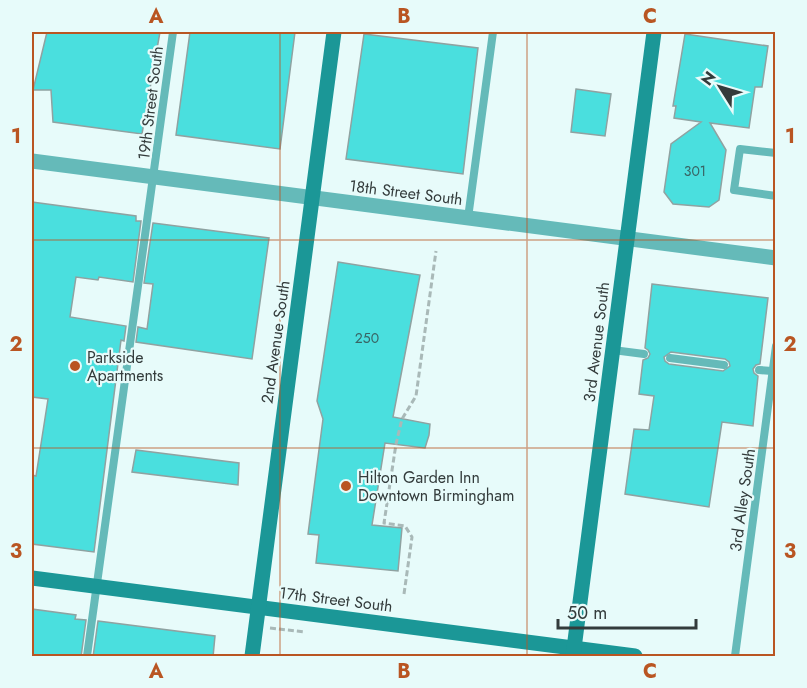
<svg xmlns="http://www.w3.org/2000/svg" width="807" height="688" font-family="Jost,sans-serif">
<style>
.building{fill:#4adfde;stroke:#8fa2a1;stroke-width:1.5;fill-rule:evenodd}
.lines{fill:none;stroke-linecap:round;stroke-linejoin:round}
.path{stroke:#a9b9b8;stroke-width:3;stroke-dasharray:6 3;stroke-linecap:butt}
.lane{stroke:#65bab9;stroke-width:8}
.street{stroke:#65bab9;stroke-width:15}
.secondary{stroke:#1b9797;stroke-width:15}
.grid{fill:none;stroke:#b95522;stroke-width:1.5;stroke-opacity:0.55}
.poi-dot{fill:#b95522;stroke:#e7fbfa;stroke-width:2}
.labels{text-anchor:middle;stroke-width:4.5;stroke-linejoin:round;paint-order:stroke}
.number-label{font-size:14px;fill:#396464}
.street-label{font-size:16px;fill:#333b3b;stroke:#e7fbfa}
.poi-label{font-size:16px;fill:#333b3b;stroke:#e7fbfa;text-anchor:start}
.neatline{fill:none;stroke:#b95522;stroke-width:2}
.grid-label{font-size:20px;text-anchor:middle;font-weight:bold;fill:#b95522}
</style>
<rect width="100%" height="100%" fill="#e7fbfa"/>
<g class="building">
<polygon points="47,32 160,32 142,134 53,122 51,90 33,90"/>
<polygon points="190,32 295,32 280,149 176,135"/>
<polygon points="364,34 478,48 463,174 346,159"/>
<polygon points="685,34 768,46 762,87 755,87 749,128 710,123 726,150 719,200 709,207 673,204 664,192 671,144 701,122 674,118 676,106 673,106"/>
<polygon points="576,89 611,94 605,136 571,132"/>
<polygon points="32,202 136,216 136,221 141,221 133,282 99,277 98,280 76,277 70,317 126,326 124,341 121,340 94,552 32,544 32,475 36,476 48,399 32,397"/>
<polygon points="153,223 269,238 252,359 136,342 138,327 147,329 153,284 144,283"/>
<polygon points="338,262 420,275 393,417 430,424 429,435 425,448 385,443 372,525 402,528 398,571 316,563 319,535 308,534 323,419 317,401"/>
<path d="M652,284L768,298L760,364L756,365L753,369L754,373L758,376L753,426L722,422L709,507L625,494L634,429L649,430L654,396L639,394L643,360L648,358L650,354L648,350L645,348ZM671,352L725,359L729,362L730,366L723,371L669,364L665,361L664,357Z"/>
<polygon points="136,450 239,463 238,485 132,472"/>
<polygon points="32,609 76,615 75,619 86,620 81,657 32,657"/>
<polygon points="98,621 215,636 213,657 93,657"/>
</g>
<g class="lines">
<g class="path">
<polyline points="404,594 412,537 405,526 384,523 396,444 402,419 416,396 436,251"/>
<polyline points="270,628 305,632"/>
</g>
<g class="lane">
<polyline points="776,153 740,149 734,190 776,196"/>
<polyline points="468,218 493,32"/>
<polyline points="613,350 644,354"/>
<polyline points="670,358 724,365"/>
<polyline points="759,370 772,371"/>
<polyline points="87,656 173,32"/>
<polyline points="735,656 776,346"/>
</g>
<polyline class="street" points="32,161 776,258"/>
<g class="secondary">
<polyline points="32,578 635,656"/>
<polyline points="252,656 334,32"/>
<polyline points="573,656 654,32"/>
</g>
</g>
<path class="grid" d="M280,32V656M527,32V656M32,240H776M32,448H776"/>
<g class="poi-dot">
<circle cx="75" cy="366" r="6"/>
<circle cx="346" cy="486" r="6"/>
</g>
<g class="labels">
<g class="number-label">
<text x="695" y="176">301</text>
<text x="367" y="343">250</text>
</g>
<g class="street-label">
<text transform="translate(150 103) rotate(-83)" y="6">19th Street South</text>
<text transform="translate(406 192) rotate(7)" y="6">18th Street South</text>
<text transform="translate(275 342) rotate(-82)" y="6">2nd Avenue South</text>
<text transform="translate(596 342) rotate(-83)" y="6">3rd Avenue South</text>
<text transform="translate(742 500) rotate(-82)" y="6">3rd Alley South</text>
<text transform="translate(336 599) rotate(7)" y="6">17th Street South</text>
</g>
<g class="poi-label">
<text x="87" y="363">Parkside<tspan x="87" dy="18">Apartments</tspan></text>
<text x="358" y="483">Hilton Garden Inn<tspan x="358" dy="18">Downtown Birmingham</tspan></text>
</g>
</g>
<rect width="807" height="688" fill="none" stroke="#e7fbfa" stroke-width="66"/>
<g transform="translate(720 87) rotate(307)" stroke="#e7fbfa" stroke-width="4.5" paint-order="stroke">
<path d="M0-4.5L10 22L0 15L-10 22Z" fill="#333b3b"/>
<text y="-9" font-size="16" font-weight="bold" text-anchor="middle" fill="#333b3b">N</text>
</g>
<path d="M558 619v9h138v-9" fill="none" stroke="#333b3b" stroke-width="3"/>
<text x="567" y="619" font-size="18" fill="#333b3b" stroke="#e7fbfa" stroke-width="4.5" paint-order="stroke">50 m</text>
<rect x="33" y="33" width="741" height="622" class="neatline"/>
<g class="grid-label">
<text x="156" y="23">A</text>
<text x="404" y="23">B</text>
<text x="650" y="23">C</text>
<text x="16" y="143">1</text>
<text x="790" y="143">1</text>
<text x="16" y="351">2</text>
<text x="790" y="351">2</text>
<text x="16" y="558">3</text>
<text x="790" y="558">3</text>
<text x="156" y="678">A</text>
<text x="404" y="678">B</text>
<text x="650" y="678">C</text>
</g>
</svg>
